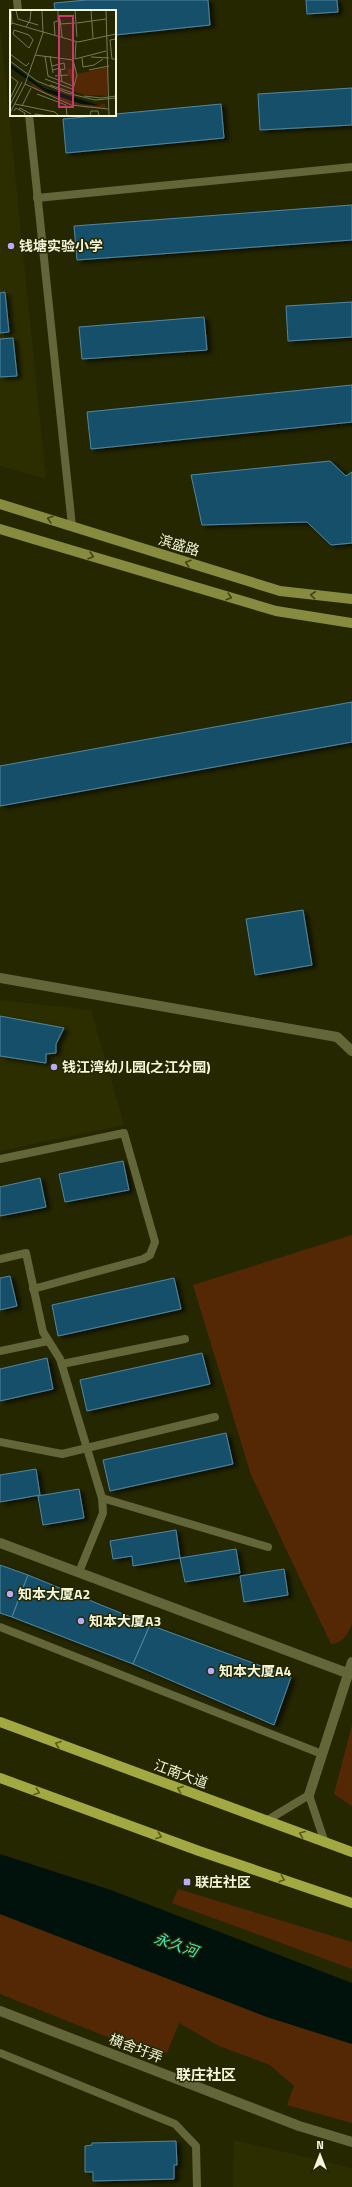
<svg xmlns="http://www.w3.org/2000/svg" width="352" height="2187" font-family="'Titillium Web','Noto Sans SC',sans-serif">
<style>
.built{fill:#2c2e00}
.green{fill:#552805}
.water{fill:#01120d}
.building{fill:#185069;stroke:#5186a1;filter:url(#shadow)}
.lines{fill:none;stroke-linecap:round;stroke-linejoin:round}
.service{stroke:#636638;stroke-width:8}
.minor{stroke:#636638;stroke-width:10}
.tertiary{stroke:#636638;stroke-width:10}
.secondary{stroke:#868b3f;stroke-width:10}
.primary{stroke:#a2a842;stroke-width:10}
.oneway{stroke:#424514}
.oneway2{stroke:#575b1b}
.poi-dot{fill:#b9abf7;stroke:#252701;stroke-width:1.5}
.labels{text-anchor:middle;stroke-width:3;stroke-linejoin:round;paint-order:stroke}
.poi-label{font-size:14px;font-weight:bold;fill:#f3f6db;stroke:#252701;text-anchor:start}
.street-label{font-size:14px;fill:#f3f6db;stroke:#252701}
.water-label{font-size:15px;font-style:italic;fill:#46e5bd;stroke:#252701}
.neighbourhood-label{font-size:15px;font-weight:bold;fill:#f3f6db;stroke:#252701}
.inset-road{fill:none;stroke:#777a58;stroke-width:1}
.view{fill:#c9396e;fill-opacity:0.15;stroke:#c9396e;stroke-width:2}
.inset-edge{fill:none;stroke:#f3f6db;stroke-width:2}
</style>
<defs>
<filter id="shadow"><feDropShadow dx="4.5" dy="2.5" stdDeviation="2" flood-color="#0009"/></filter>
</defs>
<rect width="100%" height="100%" fill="#252701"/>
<g class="built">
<polygon points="0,26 46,479 0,466"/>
<polygon points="0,1000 91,1010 124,1125 0,1151"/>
<polygon points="234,2140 352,2168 352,2187 233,2187"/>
</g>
<g class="green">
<path d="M352,1235V1624C348,1634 342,1644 331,1644L251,1475L193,1285Z"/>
<polygon points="352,1725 352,1806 334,1794"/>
<polygon points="178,1889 352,1942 352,1969 172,1903"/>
<polygon points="0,1914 267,2017 352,2044 352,2123 287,2105 294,2086 270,2065 219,2046 179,2023 167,2053 140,2050 0,1994"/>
</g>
<polygon class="water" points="0,1854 111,1890 352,1983 352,2044 267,2017 0,1914"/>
<g class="building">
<polygon points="86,0 208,0 210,25 115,35 115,11 55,11 54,3"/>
<polygon points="306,0 337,0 338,12 307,14"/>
<polygon points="352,88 352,125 260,130 258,94"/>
<polygon points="221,104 224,138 66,153 63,119"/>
<polygon points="352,205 352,240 77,260 74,226"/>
<polygon points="5,292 9,332 0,333 0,293"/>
<polygon points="352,302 352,337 288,341 286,306"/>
<polygon points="204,317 207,350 82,359 79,327"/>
<polygon points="13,338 17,376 0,377 0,339"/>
<polygon points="352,385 352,422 91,449 87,412"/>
<polygon points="330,461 346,476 352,472 352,543 331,545 307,522 202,525 191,475"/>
<polygon points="352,702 352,742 0,806 0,766"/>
<polygon points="303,910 312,965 255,975 246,919"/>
<polygon points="0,1016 64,1028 56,1044 56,1053 46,1054 46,1063 0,1056"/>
<polygon points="123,1161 129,1190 65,1202 59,1174"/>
<polygon points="40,1178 46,1207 0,1216 0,1187"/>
<polygon points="10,1276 17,1306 0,1310 0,1278"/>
<polygon points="174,1278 181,1309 58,1336 52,1305"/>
<polygon points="202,1353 210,1384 87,1411 80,1380"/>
<polygon points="47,1358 53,1389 0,1401 0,1369"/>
<polygon points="226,1433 233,1464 110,1491 103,1460"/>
<polygon points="36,1469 40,1495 0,1502 0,1475"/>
<polygon points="79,1489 84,1518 43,1525 38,1496"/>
<polygon points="176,1530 180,1558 133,1566 132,1556 113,1559 110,1541"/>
<polygon points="236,1549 240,1573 185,1582 180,1558"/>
<polygon points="0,1565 28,1575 12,1617 0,1613"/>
<polygon points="284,1569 288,1595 244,1602 240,1576"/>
<polygon points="28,1575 150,1625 133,1664 12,1617"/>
<polygon points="150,1625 291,1677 274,1725 133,1664"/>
<polygon points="176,2141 177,2165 174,2165 174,2179 93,2181 93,2172 85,2172 85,2146 92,2145 92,2143"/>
</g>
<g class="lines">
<g class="service">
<polyline points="17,0 18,11"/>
<polyline points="29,115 72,526"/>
<polyline points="37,198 352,167"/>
<polyline points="0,1159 124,1133 155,1242 150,1255 143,1259 33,1289"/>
<polyline points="0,1259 26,1253 43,1332 60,1359 102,1498 103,1513 79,1572"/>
<polyline points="0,1351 48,1341"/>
<polyline points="62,1364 185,1339"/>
<polyline points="0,1442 62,1454 215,1417"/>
<polyline points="102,1498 268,1547"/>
<polyline points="0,1627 322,1754"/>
<polyline points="266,1821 309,1795 325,1843"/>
<polyline points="0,2053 175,2124 196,2146 197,2187"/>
</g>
<g class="minor">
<polyline points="0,978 337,1037 352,1051"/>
<polyline points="0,1543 347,1673"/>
<polyline points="309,1795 352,1662"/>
</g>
<polyline class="tertiary" points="0,2011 299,2126 352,2142"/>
<g class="secondary">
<polyline points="0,504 280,591 352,599"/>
<polyline points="0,529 276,611 352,623"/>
</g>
<g class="primary">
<polyline points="0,1722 352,1852"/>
<polyline points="0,1778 199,1851 352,1903"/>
</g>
</g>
<defs><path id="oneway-chevron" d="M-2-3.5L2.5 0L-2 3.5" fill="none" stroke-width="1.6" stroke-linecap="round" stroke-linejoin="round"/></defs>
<g class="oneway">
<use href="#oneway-chevron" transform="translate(50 519) rotate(-163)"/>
<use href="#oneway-chevron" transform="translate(91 556) rotate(17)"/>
<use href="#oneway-chevron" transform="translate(188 563) rotate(-163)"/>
<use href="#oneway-chevron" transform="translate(313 595) rotate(-174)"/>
<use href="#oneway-chevron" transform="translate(229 597) rotate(16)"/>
</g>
<g class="oneway2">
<use href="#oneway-chevron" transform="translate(58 1744) rotate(-160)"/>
<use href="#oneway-chevron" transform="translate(180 1789) rotate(-160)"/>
<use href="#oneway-chevron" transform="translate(37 1792) rotate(20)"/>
<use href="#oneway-chevron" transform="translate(302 1834) rotate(-159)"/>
<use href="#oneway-chevron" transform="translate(159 1836) rotate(20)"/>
<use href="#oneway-chevron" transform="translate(282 1879) rotate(19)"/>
</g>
<g class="poi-dot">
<circle cx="11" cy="246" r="4"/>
<circle cx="54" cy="1067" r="4"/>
<circle cx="10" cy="1594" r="4"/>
<circle cx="81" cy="1621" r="4"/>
<circle cx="211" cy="1671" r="4"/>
<rect x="183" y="1878" width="8" height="8" rx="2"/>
</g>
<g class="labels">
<g class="poi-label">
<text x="19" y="251">钱塘实验小学</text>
<text x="62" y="1072">钱江湾幼儿园(之江分园)</text>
<text x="18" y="1599">知本大厦A2</text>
<text x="89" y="1626">知本大厦A3</text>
<text x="219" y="1676">知本大厦A4</text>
<text x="195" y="1887">联庄社区</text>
</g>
<g class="street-label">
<text transform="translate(179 545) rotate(17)" y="5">滨盛路</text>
<text transform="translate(181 1774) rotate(20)" y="5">江南大道</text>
<text transform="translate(136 2048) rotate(21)" y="5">横舍圩弄</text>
</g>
<g class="water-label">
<text transform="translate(176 1945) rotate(19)" y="5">永久河</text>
</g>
<g class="neighbourhood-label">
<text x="206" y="2080">联庄社区</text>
</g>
</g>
<g transform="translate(10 10)">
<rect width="106" height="106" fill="#252701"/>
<path d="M65,57L66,67L63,75L57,60ZM98,57L97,86L76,85L63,81L67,64ZM17,70L36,82L60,90L83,95L95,94L96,98H77L61,94L26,80Z" fill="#552805"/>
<path d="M0,54L34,78L91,96L71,94L36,82L6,62L0,57Z" fill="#01120d"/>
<path class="inset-road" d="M1,0L2,13M6,0L8,9L28,15M65,0L67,27M81,0L83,28M96,0L99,106M50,9L52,27M67,13L96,9M50,14L65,13M0,16L2,13L68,32L106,24M16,17L20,10L21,0M4,20L19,25L23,30L19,38L3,24ZM45,25L44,12L48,11V0M106,29L100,30L102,49H106M66,32L65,49L96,41M0,44L16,56L19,53M25,45L63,50L67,65L62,83M35,46L38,66L63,76M40,46L43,63M81,47L99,48M72,48L73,57L84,55L93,49M0,51L27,71L57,83L85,90L106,88M42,56L54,53L55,59L50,60M43,60L50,58L52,72M79,60L99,56M0,66L8,72L0,89M45,66L58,65M35,69L62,79M15,74L61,95L98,99M40,75L63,83M27,84L56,95L57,106M74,86L91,88L106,86M5,94L45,102L49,106M0,95L12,72M12,96L21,78M9,100L10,98L21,104M4,101L6,98L15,103L14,106M0,103L15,74L33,23L32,0M25,106V104L39,106M80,106L81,101H88L89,106"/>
<path class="view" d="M49,6H63V97H49Z"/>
<rect width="106" height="106" class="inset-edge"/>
</g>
<g transform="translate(320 2155)" stroke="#252701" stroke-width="3" paint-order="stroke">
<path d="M0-3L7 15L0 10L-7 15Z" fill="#f3f6db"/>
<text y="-6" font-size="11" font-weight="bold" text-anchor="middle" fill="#f3f6db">N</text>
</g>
</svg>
